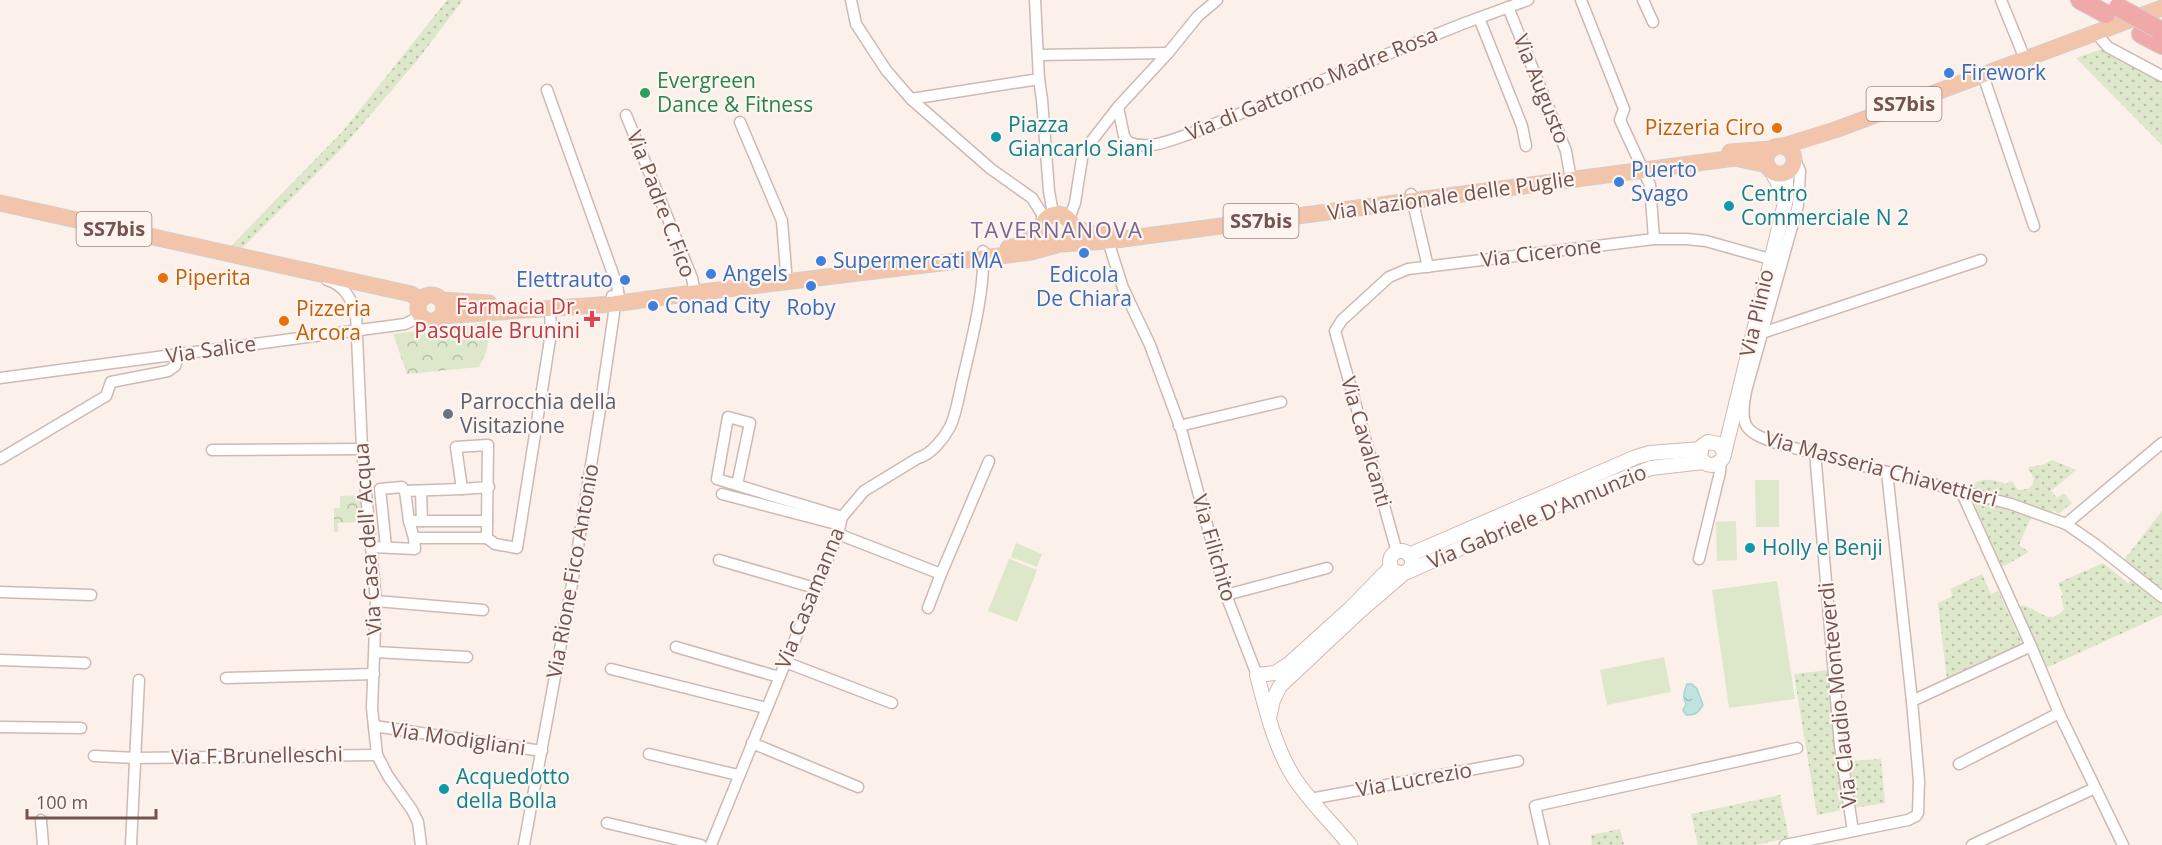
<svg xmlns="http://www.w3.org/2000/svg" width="2162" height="845" font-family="'Open Sans',sans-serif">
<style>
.grass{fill:url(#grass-dots)}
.park{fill:url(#park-crowns)}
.pitch{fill:#dde8ca}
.water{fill:url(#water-ripples);stroke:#a7d4d0;stroke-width:1.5}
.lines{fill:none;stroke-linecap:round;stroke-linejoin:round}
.street-casing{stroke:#ceb9b4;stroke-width:13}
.secondary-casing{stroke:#d1b8b2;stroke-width:16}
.primary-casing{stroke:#d5ccca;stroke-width:17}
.highway-casing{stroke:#d5ccca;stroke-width:20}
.street{stroke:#fff;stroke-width:10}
.secondary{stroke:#fff;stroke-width:14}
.primary{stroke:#f2c5aa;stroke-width:15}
.highway{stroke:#efa9a8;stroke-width:18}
.highway-bridge-casing{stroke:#d5ccca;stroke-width:20;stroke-linecap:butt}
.highway-bridge{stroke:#efa9a8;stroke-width:18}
.shop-dot{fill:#3f7fe0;stroke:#fef5f1;stroke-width:2}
.leisure-dot{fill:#2e9e5b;stroke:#fef5f1;stroke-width:2}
.food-dot{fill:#e8710a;stroke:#fef5f1;stroke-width:2}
.culture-dot{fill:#0f9aa8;stroke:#fef5f1;stroke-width:2}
.health-dot{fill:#e0444e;stroke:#fef5f1;stroke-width:2}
.worship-dot{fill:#6b7280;stroke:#fef5f1;stroke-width:2}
.labels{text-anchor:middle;stroke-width:4.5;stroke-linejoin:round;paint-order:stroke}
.shield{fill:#fef5f1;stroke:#9d8480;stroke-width:1.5}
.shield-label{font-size:20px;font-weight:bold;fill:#745450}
.shop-label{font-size:21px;fill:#366cbe;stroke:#fef5f1;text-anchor:start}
.leisure-label{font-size:21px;fill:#27864d;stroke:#fef5f1;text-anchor:start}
.street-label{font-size:21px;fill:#745450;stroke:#fef5f1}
.culture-label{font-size:21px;fill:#0d838f;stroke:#fef5f1;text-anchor:start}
.food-label{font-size:21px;fill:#c56008;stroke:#fef5f1;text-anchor:start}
.health-label{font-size:21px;fill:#be3a42;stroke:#fef5f1;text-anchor:end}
.worship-label{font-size:21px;fill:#5b616d;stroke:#fef5f1;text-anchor:start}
.neighbourhood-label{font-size:22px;letter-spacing:1.5px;fill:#79678f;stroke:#fef5f1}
</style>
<defs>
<pattern id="grass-dots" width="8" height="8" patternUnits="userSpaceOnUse" patternTransform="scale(1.5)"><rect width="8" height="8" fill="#dde8ca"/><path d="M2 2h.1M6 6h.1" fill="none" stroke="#b8bfa6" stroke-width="1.8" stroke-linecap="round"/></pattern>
<pattern id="park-crowns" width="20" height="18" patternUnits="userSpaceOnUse" patternTransform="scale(1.5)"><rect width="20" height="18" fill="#dde8ca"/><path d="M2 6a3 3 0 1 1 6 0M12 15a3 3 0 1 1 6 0" fill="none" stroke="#b8bfa6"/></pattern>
<pattern id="water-ripples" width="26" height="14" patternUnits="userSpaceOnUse" patternTransform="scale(1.5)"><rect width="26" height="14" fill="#c0e3df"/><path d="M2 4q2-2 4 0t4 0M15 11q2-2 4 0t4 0" fill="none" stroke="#a1bbb7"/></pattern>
</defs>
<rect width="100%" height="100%" fill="#fbf0ea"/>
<g class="grass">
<polygon points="447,0 463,0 416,62 341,149 241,249 230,247 343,131"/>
<polygon points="2102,49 2162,82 2162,145 2076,58"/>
<path d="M2052,460L2076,470L2051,491L2057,498L2064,493L2072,503L2058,514L2054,510L2051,513L2043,509L2041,512L1968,489C1978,477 1992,478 2006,484L2012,481L2018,490L2028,489L2033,484L2034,478L2028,469L2029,467L2042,465Z"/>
<polygon points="1972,499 2032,515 2019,545 2029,552 2002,567"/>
<polygon points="2162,511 2162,592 2124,560"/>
<path d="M2103,563L2128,583L2133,579L2162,602V615L2046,668L2019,608L2023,605C2040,610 2050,627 2064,609L2061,596L2063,594L2058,583Z"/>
<polygon points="1982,574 1991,594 1998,591 2023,645 1947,680 1938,603 1953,596 1950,589"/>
<polygon points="1829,670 1847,809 1817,815 1794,674"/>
<polygon points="1881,759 1885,803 1853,808 1848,761"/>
<polygon points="1780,795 1789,838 1755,845 1698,845 1691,814"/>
<polygon points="1620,829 1624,845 1592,845 1591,835"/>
</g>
<g class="park">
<polygon points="490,322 487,350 479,367 407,374 393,334"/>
<polygon points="363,495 363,522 338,523 338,532 334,532 334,508 340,508 340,496"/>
</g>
<g class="pitch">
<polygon points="1755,480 1779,480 1779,527 1756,527"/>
<polygon points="1736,521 1737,560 1717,561 1716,522"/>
<polygon points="1016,543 1042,554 1037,567 1011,557"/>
<polygon points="1009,559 1037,570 1017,622 988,611"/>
<polygon points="1777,581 1795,699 1729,708 1712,590"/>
<polygon points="1664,657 1671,692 1607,705 1600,670"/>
</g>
<path class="water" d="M1687,684H1692L1697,689L1703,705C1698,713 1696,715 1686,715L1683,710L1686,704C1682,697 1684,692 1687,684Z"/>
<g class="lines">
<defs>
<g id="street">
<polyline points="851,0 856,24 886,70 911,99 991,169 1032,198 1042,214 1042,226"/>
<polyline points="1035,0 1039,79 1042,100 1049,191 1053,214"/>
<polyline points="1581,0 1624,109 1620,120 1650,185 1654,239"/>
<polyline points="1643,0 1653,22"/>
<polyline points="2001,0 2027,64"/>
<polyline points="1508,7 1566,151 1571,180"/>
<polyline points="1479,18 1522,126 1526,146"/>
<polyline points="2101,39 2108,47 2162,76"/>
<polyline points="1038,55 1168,53"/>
<polyline points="1985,81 2034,226"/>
<polyline points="547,90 617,285 620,303"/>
<polyline points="911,99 1039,79"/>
<path d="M1118,107L1124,136L1128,142C1149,151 1171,140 1192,133L1462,24L1528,0"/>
<polyline points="626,115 692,278 695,293"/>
<polyline points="740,122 782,221 787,283"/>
<path d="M1795,160L1800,171L1798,205L1746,391C1739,428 1745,432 1779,444L2011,504L2066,524L2095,544L2162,597"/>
<polyline points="1411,194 1428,267"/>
<polyline points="1069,219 1075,203 1083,152 1118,107 1168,53 1198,16 1217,0"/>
<polyline points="1108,241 1123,288 1150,345 1181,429 1226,595 1257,675"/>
<path d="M327,280C344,285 351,298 356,314L362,449L376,601L372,708L377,755L388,776L412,810L418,822L421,845"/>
<polyline points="1762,333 1981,260"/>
<polyline points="0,378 405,324 421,316"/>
<polyline points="1179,426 1281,402"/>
<polyline points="212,450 362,449"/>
<polyline points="1815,452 1840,746 1853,831"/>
<polyline points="0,459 106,396 111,382 168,371 175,366 179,355"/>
<polyline points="737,485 750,423 728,417 717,479 842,517"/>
<polyline points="421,491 422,521"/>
<polyline points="1961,491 2031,646 2059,713 2123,845"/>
<polyline points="722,494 840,525"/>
<polyline points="409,521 405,491 462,489"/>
<polyline points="487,521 488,445 456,447 462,489 489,487"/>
<polyline points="2066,524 2162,443"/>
<polyline points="838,534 941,574"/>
<polyline points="414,538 487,538"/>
<polyline points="372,547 415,549 414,538 409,521 487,521 487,538 495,544 517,548 551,333 550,308"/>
<polyline points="386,547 380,489 402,487 405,491"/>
<polyline points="1397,552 1335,331 1342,320 1389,277 1408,269 1654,239 1687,239 1706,241 1770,259"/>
<polyline points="1699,559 1720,472 1721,461"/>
<polyline points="719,560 815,588"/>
<polyline points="0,592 91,595"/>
<polyline points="1226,595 1327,568"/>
<polyline points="376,601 483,610"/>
<polyline points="928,608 941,574 989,461"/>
<polyline points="676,647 779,677"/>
<polyline points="375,652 467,657"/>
<polyline points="0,660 85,663"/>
<polyline points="785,662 892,703"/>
<polyline points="611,669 766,708"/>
<polyline points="226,678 374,674"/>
<polyline points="1912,701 2031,646"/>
<polyline points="374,726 542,751"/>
<polyline points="0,727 81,728"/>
<polyline points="752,743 858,787"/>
<polyline points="649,754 738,775"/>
<polyline points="94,756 136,758 377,755"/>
<polyline points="1959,764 2059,713"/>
<polyline points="1310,799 1518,761"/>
<polyline points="41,820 43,845"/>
<polyline points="607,823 701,845"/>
<polyline points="131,845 139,680"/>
<polyline points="524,845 572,584 600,409 614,313 612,296"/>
<path d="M711,845L838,534L842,517L864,491L918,458C931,455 944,438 950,427C957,412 959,394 963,378C972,339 985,290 983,251"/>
<polyline points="1544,845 1535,806 1797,748"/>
<polyline points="1785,845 1908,820 1916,816 1918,813 1919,781 1912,701 1887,472"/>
<polyline points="1972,845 2095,788"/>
</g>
<g id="secondary">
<polyline points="1772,172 1785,196"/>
<path d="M1723,450L1719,444L1708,442L1702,446L1700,456C1705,467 1716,468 1723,458L1786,199V174"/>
<circle cx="1401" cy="562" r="11"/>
<polyline points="1409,555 1636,457 1650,453 1701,449"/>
<polyline points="1407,572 1566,501 1651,468 1703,462"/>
<polyline points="1269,718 1273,700 1280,686 1360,611 1403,574"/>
<path d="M1350,845C1331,822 1309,801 1293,776C1274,745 1266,709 1257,675L1275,673L1289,664L1350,609L1391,567"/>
</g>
<g id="primary">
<circle cx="1780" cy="160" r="14"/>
<polyline points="1783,146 1835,130 2162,8"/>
<polyline points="1730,152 1772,149"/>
<polyline points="0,203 411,294 421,300"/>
<circle cx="1057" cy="229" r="15"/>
<polyline points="1073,228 1099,235 1108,234"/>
<polyline points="1062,244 1108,241 1735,158 1767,165"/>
<path d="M1008,248C1022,246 1031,239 1042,230"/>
<circle cx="431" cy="308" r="13"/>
<polyline points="441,300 489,303"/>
<polyline points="441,316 613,304 678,295 1007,255 1031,252 1057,245"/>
</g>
<g id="highway">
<polyline points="2080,0 2106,14"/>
<polyline points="2141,34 2162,45"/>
</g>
</defs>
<use href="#street" class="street-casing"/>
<use href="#secondary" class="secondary-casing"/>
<use href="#primary" class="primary-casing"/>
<use href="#highway" class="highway-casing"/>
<use href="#street" class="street"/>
<use href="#secondary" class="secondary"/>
<use href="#primary" class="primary"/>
<use href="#highway" class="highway"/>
<defs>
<polyline id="highway-bridge" points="2118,7 2158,29"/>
</defs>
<use href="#highway-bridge" class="highway-bridge-casing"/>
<use href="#highway-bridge" class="highway-bridge"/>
</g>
<g class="shop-dot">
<circle cx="1949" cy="73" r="6"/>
<circle cx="1619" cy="182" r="6"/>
<circle cx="1084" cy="253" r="6"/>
<circle cx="821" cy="261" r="6"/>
<circle cx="711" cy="274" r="6"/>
<circle cx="625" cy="280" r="6"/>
<circle cx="811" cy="286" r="6"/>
<circle cx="653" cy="306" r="6"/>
</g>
<circle class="leisure-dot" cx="645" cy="93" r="6"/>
<g class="food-dot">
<circle cx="1777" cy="128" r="6"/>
<circle cx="163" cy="278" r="6"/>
<circle cx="284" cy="321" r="6"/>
</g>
<g class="culture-dot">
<circle cx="996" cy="137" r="6"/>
<circle cx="1729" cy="206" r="6"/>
<circle cx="1750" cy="548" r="6"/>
<circle cx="444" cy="789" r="6"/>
</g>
<path class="health-dot" d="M589 310h6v6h6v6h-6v6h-6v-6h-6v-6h6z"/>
<circle class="worship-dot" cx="448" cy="414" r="6"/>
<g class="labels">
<g class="shield">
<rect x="1866.5" y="87" width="75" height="34" rx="4.5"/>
<rect x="1223.5" y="204" width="75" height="34" rx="4.5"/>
<rect x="76.5" y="212" width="75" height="34" rx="4.5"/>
</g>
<g class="shield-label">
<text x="1904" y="111">SS7bis</text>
<text x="1261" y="228">SS7bis</text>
<text x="114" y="236">SS7bis</text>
</g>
<g class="shop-label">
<text x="1961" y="80">Firework</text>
<text x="1631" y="177">Puerto<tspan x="1631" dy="24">Svago</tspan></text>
<text x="833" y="268">Supermercati MA</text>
<text x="723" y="281">Angels</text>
<text x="1084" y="282" text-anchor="middle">Edicola<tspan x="1084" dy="24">De Chiara</tspan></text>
<text x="613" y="287" text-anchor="end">Elettrauto</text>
<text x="665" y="313">Conad City</text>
<text x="811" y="315" text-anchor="middle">Roby</text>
</g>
<g class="leisure-label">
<text x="657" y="88">Evergreen<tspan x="657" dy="24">Dance &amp; Fitness</tspan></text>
</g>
<g class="street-label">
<text transform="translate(1312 84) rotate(-22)" y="7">Via di Gattorno Madre Rosa</text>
<text transform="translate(1541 89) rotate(68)" y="7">Via Augusto</text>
<text transform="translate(1451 196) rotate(-8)" y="7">Via Nazionale delle Puglie</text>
<text transform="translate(661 204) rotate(69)" y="7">Via Padre C.Fico</text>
<text transform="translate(1541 253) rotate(-7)" y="7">Via Cicerone</text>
<text transform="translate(1757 313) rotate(-77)" y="7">Via Plinio</text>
<text transform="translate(211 350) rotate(-8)" y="7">Via Salice</text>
<text transform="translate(1366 442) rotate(74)" y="7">Via Cavalcanti</text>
<text transform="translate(1881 469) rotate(15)" y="7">Via Masseria Chiavettieri</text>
<text transform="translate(1537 517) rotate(-23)" y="7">Via Gabriele D'Annunzio</text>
<text transform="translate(368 539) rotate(-94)" y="7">Via Casa dell' Acqua</text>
<text transform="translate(1214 548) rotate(74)" y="7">Via Filichito</text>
<text transform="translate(573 571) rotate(-80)" y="7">Via Rione Fico Antonio</text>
<text transform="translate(810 598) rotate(-68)" y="7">Via Casamanna</text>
<text transform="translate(1838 695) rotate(-96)" y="7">Via Claudio Monteverdi</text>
<text transform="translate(458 739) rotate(8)" y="7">Via Modigliani</text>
<text transform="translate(257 756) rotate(-1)" y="7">Via F.Brunelleschi</text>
<text transform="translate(1414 780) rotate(-10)" y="7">Via Lucrezio</text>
</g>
<g class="culture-label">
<text x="1008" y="132">Piazza<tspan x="1008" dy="24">Giancarlo Siani</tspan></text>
<text x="1741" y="201">Centro<tspan x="1741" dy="24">Commerciale N 2</tspan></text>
<text x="1762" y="555">Holly e Benji</text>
<text x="456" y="784">Acquedotto<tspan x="456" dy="24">della Bolla</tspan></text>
</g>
<g class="food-label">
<text x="1765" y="135" text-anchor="end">Pizzeria Ciro</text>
<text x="175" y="285">Piperita</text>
<text x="296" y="316">Pizzeria<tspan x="296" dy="24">Arcora</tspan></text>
</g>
<g class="health-label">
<text x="580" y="314">Farmacia Dr.<tspan x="580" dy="24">Pasquale Brunini</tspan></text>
</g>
<g class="worship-label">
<text x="460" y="409">Parrocchia della<tspan x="460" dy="24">Visitazione</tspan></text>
</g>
<g class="neighbourhood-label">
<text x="1057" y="238">TAVERNANOVA</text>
</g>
</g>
<path d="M27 809v9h129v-9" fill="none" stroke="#745450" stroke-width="3"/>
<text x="36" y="809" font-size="18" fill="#745450" stroke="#fef5f1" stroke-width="4.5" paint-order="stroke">100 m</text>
</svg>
